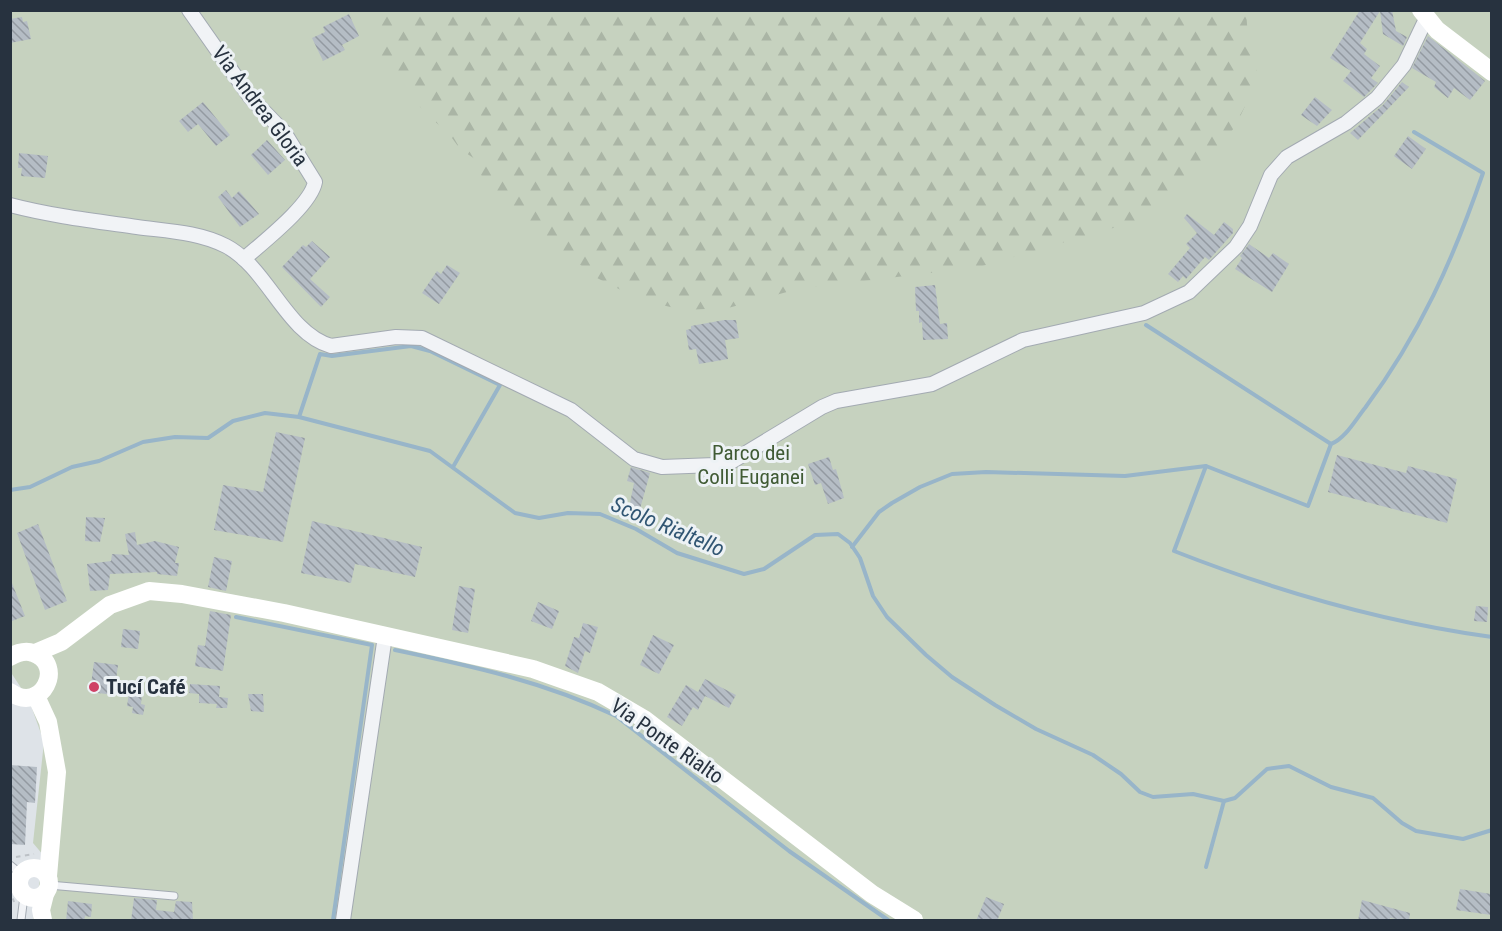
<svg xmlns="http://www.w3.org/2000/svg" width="1502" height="931" font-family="'Roboto Condensed',sans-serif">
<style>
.green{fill:#c6d2bf}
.forest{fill:url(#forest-firs)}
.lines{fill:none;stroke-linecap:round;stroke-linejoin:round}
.stream{stroke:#98b5c9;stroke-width:4}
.building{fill:url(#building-back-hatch)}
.lane-casing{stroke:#a3aab2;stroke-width:9}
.street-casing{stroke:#a3aab2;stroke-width:16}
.path{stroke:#bcc1c6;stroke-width:2;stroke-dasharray:4.5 4.5;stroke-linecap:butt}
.lane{stroke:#f1f3f6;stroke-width:7}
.street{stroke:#f1f3f6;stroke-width:14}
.secondary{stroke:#fff;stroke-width:18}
.poi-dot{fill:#cf4166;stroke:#edf2f5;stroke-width:2}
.labels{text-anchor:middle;stroke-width:6;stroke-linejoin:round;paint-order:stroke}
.street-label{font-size:21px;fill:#27323f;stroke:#edf2f5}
.park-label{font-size:21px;fill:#405b34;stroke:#edf2f5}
.poi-label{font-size:21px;font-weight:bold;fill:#27323f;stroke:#edf2f5;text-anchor:start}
.water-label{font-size:22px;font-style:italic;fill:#315673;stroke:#edf2f5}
</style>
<defs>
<pattern id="forest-firs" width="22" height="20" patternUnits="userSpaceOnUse" patternTransform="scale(1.5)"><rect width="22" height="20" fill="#c6d2bf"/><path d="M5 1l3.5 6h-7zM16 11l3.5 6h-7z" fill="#aab5a5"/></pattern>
<pattern id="building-back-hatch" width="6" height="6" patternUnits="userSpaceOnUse" patternTransform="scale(1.5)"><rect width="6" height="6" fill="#b5bdc5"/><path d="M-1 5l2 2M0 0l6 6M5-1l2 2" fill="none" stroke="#939aa1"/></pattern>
</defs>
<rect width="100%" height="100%" fill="#dee3e8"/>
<polygon class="green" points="10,11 1491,11 1491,920 33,920 44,856 33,843 44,742 29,700 10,671"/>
<polygon class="forest" points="384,10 1246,11 1249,50 1259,77 1236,125 1199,177 1187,189 1144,219 979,267 798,289 728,308 683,310 641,300 597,278 555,245 503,198 480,174 475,159 460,149 452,138 409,96 388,71 376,48"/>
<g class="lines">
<g class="stream">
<polyline points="1146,325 1331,444"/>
<polyline points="299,417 320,354 332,356 411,346 430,351 500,385 453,467"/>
<path d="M1206,466L1174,551C1276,591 1383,622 1492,637"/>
<polyline points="10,490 30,487 72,467 99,461 143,442 175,437 208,438 233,421 265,413 299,417 430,451 515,513 539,518 568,513 600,514 636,529 677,553 744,574 764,569 815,535 838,534 850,543 860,558 873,596 887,617 926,655 952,677 995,705 1036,729 1093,755 1121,774 1140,792 1153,797 1193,794 1224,801 1235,798 1267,769 1289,766 1331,787 1373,798 1402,823 1416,831 1463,839 1492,830"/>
<path d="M852,547L879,512L892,503L920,487L952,474L986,472L1125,476L1206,466L1308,506L1331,444C1345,439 1356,419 1365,408C1420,334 1453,260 1483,173L1414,132"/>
<polyline points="236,617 372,645 333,920"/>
<path d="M395,650C472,666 545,682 616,716L789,851L888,920"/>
<polyline points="1206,867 1224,801"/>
</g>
</g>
<g class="building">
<polygon points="1360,10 1392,10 1396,31 1407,37 1403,46 1383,34 1380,11 1360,43 1367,49 1364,54 1380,66 1371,78 1378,83 1364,97 1343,81 1351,71 1330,58"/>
<polygon points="349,14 359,36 342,45 345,50 323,61 312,38 325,32 323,27"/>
<polygon points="22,17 23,22 27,21 31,39 10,43 10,19"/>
<polygon points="1428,36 1485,81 1470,100 1454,88 1448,98 1434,87 1436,82 1412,68"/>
<polygon points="1402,82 1409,87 1358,140 1350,133 1383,105"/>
<polygon points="1315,97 1332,110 1317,126 1301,115"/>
<polygon points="203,102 230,135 216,146 198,124 188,132 179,121"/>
<polygon points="1408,136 1426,149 1412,169 1394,156"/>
<polygon points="267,140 285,160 268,175 251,155"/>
<polygon points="19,153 48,156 45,178 21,176 22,168 18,168"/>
<polygon points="226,190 232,198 239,191 259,214 240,227 218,197"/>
<polygon points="1187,214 1214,235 1224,222 1233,229 1233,233 1209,260 1205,257 1186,279 1183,276 1178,282 1168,274 1190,248 1186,244 1197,233 1184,218"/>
<polygon points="312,241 330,257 310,279 330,297 321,307 282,267 303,245 306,247"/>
<polygon points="1249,244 1269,258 1273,253 1289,264 1272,292 1235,269 1242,258 1240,256"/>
<polygon points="447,265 460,273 439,304 422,293 437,271 441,274"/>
<polygon points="935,285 940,324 947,323 948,339 923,340 922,322 919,323 919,311 916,311 915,287"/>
<polygon points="724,320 736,320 739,338 725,340 728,359 699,364 696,349 689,350 686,330 691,329 691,326"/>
<polygon points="276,432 305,438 283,542 214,530 223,485 263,492"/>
<polygon points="1337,455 1406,473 1408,466 1457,479 1447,523 1328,492"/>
<polygon points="829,457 833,470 836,469 844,498 828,504 821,483 815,485 808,464"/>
<polygon points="631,467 650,473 638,516 628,513 634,483 627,481"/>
<polygon points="86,517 105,518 100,542 85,541"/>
<polygon points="312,521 422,547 415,577 355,564 351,583 301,573"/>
<polygon points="38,524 67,601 45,610 17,533"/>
<polygon points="135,532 137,545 155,541 179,547 175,563 179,563 177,576 157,574 157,572 110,574 108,590 90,591 87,564 111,561 112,554 129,555 125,534"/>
<polygon points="214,557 232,561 226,591 208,587"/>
<polygon points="10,578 25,616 12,621 10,615"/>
<polygon points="459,586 475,589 468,633 452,630"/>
<polygon points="538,602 559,611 552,629 531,621"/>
<polygon points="1476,606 1488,607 1487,622 1474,621"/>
<polygon points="210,611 231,615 223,671 195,666 198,645 205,646"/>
<polygon points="583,623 598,627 590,653 585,651 578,673 565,666 574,637 579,638"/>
<polygon points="123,629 140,631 138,649 121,647"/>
<polygon points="653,635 674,645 659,674 640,665"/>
<polygon points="94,662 118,665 114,695 90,692"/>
<polygon points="705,679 736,695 729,708 701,694 705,696 698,710 693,707 682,726 667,717 686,685 698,692"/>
<polygon points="190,684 220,686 219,697 228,698 227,708 216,708 217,704 199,703 199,694 189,693"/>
<polygon points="129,693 142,694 141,704 145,705 143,715 132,713 133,707 127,706"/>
<polygon points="248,694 263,694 264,712 251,711"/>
<polygon points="10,765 37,767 35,803 27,802 25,845 10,844"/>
<polygon points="1460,889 1491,894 1491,915 1456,910"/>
<polygon points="986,897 1004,904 997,921 976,921"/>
<polygon points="134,898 157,900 156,910 174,912 176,901 192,902 193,921 131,921"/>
<polygon points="1362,900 1410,913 1409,921 1390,918 1390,921 1358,921"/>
<polygon points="68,901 92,904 91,917 85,916 84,921 66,921"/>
</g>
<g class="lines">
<defs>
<g id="lane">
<polyline points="10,865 21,874"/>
<polyline points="49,885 174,896"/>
<polyline points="21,920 24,896"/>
</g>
<g id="street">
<path d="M189,10L250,97L284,132L315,182C311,205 263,242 244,259"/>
<path d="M10,205C52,216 95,221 137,227C167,231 199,232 226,246C268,268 286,333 331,346L396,337L422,338L571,410L634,459L662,467L715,465L731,462L822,407L836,401L932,384L1023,340L1144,313L1189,292L1236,247L1250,226L1271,175L1287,157L1346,123L1377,98L1404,65L1426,19"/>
<polyline points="343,920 385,636"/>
</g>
</defs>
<use href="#lane" class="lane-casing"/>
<use href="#street" class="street-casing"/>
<g class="path">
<polyline points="16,857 34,854"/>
<polyline points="10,890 14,902"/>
</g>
<use href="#lane" class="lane"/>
<use href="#street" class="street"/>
<g class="secondary">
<polyline points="1421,10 1437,30 1492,72"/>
<polyline points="35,653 61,642 110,605 149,591 182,594 284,613 533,669 598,692 644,719 872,894 914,920"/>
<path d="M10,657C17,653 25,650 33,653C66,664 42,715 10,692"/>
<polyline points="36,696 48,722 57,772 48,876"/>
<circle cx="34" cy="883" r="15"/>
<polyline points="43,920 41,910 45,894"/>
</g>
</g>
<circle class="poi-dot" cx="94" cy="687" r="6"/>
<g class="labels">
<g class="street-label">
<text transform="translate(260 106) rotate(53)" y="7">Via Andrea Gloria</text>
<text transform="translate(667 741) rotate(35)" y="7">Via Ponte Rialto</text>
</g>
<g class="park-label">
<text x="751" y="460">Parco dei<tspan x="751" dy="24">Colli Euganei</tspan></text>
</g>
<g class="poi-label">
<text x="106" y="694">Tucí Café</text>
</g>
<g class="water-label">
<text transform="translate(668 526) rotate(23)" y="8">Scolo Rialtello</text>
</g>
</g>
<rect width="1502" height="931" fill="none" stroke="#27323f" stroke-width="24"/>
</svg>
